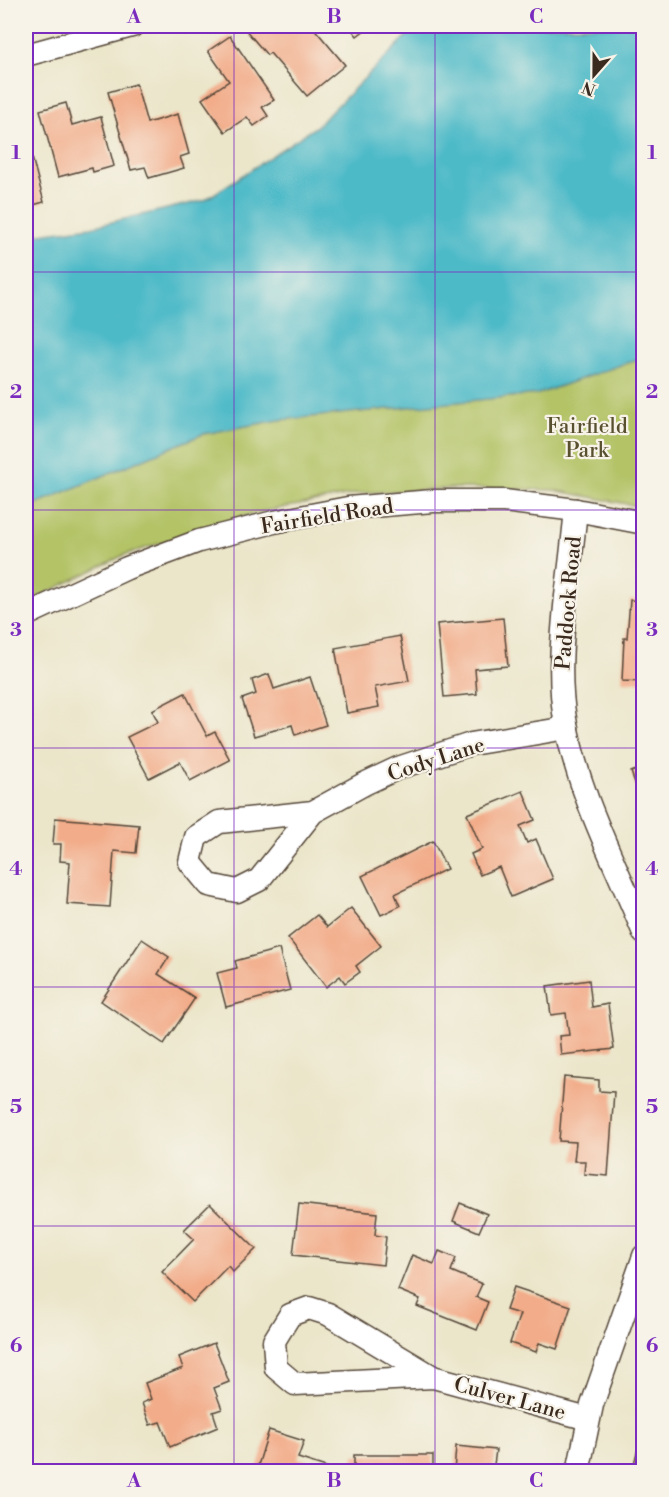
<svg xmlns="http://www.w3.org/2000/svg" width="669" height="1497" font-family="'Libre Bodoni',serif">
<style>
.green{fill:#b3c366;stroke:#777642;stroke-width:1.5}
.water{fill:#4dbac8;stroke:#447273;stroke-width:1.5}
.building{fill:#f2ac89}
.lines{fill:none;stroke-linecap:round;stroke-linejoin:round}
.minor-casing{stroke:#554638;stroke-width:25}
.minor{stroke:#fff;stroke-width:22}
.grid{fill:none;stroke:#7b2cbf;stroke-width:1.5;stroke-opacity:0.55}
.labels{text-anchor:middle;stroke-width:4.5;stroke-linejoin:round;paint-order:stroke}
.park-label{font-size:21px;fill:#595030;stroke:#f7f3e8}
.street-label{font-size:21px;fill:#3b2a1e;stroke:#f7f3e8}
.neatline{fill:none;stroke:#7b2cbf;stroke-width:2}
.grid-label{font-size:20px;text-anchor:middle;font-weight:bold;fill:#7b2cbf}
</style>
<rect width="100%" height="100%" fill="#f7f3e8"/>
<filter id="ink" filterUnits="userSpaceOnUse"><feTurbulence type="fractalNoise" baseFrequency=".0167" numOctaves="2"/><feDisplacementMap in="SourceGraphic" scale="12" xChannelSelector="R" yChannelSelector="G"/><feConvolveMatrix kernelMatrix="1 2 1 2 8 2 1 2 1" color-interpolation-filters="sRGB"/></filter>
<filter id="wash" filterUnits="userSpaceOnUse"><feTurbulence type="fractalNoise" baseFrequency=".008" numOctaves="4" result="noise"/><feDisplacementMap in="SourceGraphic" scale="24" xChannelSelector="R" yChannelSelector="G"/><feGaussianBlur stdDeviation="1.35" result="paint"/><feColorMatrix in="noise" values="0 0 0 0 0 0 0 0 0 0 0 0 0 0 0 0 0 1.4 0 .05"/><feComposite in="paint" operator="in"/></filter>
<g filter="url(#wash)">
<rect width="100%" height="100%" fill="#ebe6ca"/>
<polygon class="green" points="643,357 643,507 553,490 457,488 360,493 251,514 124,555 26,603 26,508 203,434 279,420 538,394"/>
<polygon class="water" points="417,26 643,26 643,357 538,394 279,420 203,434 26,508 26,236 91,227 205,200 317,126"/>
<g id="blocks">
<g class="building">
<polygon points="247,26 312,26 345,65 307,96 270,53 267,55 244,28"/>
<polygon points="349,26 370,26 357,36"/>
<polygon points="230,36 274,100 262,107 268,116 254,126 247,117 225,132 202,99 229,81 208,51"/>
<polygon points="136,84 147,123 178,114 189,154 180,157 184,168 149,178 145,167 131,170 108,92"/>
<polygon points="66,103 72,125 101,117 114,166 93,172 92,168 58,177 40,110"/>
<polygon points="26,135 44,202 26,207"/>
<polygon points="630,600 644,601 644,682 622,681 624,638 627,638"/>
<polygon points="503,618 508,666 475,669 477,694 444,697 437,624"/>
<polygon points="400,636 409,681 375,687 379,707 347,713 335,648"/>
<polygon points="269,674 274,689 310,677 326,725 295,735 292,725 254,736 242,699 256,694 252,680"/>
<polygon points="185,693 207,736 215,732 230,760 190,781 180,762 149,778 127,737 158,722 152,710"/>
<polygon points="644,767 644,805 643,805 631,772"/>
<polygon points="523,791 535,820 520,826 527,843 536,839 553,879 511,897 499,867 480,875 471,854 482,849 467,814"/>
<polygon points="55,818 139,825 136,853 114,851 110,907 67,904 70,862 60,861 61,844 53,844"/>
<polygon points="433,841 447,869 395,894 400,906 381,915 362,876"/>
<polygon points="351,908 381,946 356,966 360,972 345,983 340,976 326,987 288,938 317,915 327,927"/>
<polygon points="142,939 169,957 158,974 195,998 164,1044 101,1001"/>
<polygon points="279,949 290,990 226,1007 217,973 237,968 235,961"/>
<polygon points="589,980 592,1007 608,1004 614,1049 561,1055 559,1036 569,1035 566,1013 551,1015 547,986"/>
<polygon points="564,1077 599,1080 599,1091 614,1092 608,1176 584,1174 585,1161 574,1161 576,1142 559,1141"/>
<polygon points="460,1203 487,1214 479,1232 453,1221"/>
<polygon points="210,1204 256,1249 233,1272 228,1266 193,1302 162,1272 194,1239 184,1230"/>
<polygon points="299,1204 377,1213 375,1235 386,1237 383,1265 293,1255"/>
<polygon points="439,1251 456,1258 451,1271 482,1284 476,1297 488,1302 477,1330 417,1306 420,1299 398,1290 412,1255 434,1264"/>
<polygon points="514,1287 571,1306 557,1349 539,1343 536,1352 510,1343 520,1314 506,1310"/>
<polygon points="214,1343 229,1382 214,1388 222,1409 213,1412 218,1427 170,1447 160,1422 150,1425 142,1403 151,1399 145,1383 183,1368 179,1357"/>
<polygon points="269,1430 304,1441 298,1458 329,1468 328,1472 256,1472"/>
<polygon points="641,1436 644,1437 644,1472 632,1472"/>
<polygon points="456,1446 496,1450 493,1472 454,1472"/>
<rect x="354" y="1455" width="79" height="17"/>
</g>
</g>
</g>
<g filter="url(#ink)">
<use href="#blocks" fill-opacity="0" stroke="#554638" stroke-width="1.5"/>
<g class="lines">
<defs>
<g id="minor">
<polyline points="26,55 132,26"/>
<path d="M576,510C573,539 570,568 566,596C562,637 558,679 565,719C578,795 615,862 644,933"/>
<polyline points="26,615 127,568 199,541 274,522 348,508 433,501 504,501 576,510 644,523"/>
<polyline points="313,812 259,880 237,891 209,885 190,862 196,837 219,822 313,812 364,784 398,768 471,744 567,728"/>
<polyline points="433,1377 295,1384 276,1368 274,1341 290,1315 309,1308 328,1314 433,1377 588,1419"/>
<polyline points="578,1472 592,1405 644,1256"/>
</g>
</defs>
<use href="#minor" class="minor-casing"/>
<use href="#minor" class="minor"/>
</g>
</g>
<path class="grid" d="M234,26V1472M435,26V1472M26,272H644M26,510H644M26,748H644M26,987H644M26,1226H644"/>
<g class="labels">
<g class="park-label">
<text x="587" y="433">Fairfield<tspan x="587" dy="24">Park</tspan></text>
</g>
<g class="street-label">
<text transform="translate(327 516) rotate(-9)" y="7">Fairfield Road</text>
<text transform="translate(568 603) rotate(-85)" y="7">Paddock Road</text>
<text transform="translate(436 759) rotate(-18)" y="7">Cody Lane</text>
<text transform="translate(510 1398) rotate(15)" y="7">Culver Lane</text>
</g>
</g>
<rect width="669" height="1497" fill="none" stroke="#f7f3e8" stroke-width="66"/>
<g transform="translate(594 75) rotate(201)" stroke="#f7f3e8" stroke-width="4.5" paint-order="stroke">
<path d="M0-4.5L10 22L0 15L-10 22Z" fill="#3b2a1e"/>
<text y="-9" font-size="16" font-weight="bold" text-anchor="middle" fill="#3b2a1e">N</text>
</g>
<rect x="33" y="33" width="603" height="1431" class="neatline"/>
<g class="grid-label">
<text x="134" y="23">A</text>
<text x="334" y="23">B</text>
<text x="536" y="23">C</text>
<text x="16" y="159">1</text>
<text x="652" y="159">1</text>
<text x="16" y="398">2</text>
<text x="652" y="398">2</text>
<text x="16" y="636">3</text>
<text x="652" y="636">3</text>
<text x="16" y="875">4</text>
<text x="652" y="875">4</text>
<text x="16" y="1113">5</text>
<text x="652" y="1113">5</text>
<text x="16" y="1352">6</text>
<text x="652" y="1352">6</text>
<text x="134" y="1487">A</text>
<text x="334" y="1487">B</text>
<text x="536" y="1487">C</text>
</g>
</svg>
